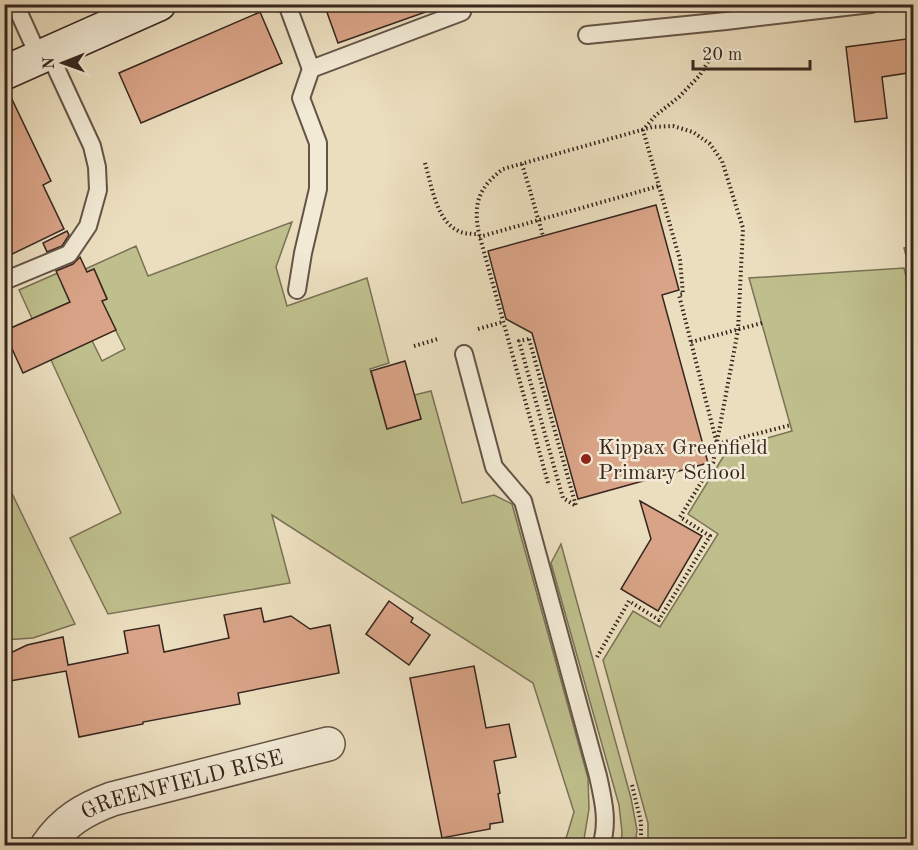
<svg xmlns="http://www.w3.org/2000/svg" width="918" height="850" font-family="'Old Standard TT',serif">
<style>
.green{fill:#bebf8c;stroke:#7a7256;stroke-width:1.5;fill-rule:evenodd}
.building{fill:#d8a386;stroke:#37261f;stroke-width:1.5}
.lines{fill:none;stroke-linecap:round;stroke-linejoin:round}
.lane-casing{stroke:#645447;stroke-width:20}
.street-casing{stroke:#645447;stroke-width:36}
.secondary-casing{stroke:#37261f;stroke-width:36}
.path{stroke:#37261f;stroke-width:4;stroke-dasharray:1.5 3;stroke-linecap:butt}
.lane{stroke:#f2ead5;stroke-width:16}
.street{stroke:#f2ead5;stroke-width:33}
.secondary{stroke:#f2ead5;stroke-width:33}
.path-bridge{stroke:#37261f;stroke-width:4;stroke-dasharray:1.5 3;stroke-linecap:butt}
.poi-dot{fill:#8f2418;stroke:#f2ead5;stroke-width:2}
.labels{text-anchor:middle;stroke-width:5;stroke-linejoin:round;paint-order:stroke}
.poi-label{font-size:22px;fill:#37261f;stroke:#f2ead5;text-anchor:start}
.street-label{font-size:22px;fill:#37261f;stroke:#f2ead5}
</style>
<rect width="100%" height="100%" fill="#ebdebe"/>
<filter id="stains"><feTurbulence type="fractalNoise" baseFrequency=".00333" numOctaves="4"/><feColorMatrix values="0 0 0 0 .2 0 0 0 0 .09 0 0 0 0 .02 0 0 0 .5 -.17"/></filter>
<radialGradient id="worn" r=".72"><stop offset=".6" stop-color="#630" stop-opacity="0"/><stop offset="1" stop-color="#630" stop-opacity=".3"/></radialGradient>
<g class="green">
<path d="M292,222L276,267L287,306L367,278L389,363L370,369L387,428L421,419L414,395L431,391L462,503L494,495L512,504L588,778L589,809L583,845H564L574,812L533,683L272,515L290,583L108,614L70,538L121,513L19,290L76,265L81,271L136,246L148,276ZM94,269L107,298L75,314L62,284ZM109,317L125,349L102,361L86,328Z"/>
<polygon points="913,246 914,246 913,281 904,248"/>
<polygon points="904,268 914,309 913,845 648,845 648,823 603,660 633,611 660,627 718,534 688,514 728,449 792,431 749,278"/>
<polygon points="4,477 75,624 33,638 5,640"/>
<polygon points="561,544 631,798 637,830 635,845 621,845 622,832 619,805 551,563"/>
</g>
<g class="building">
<polygon points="324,4 433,4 434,9 338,43"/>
<polygon points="260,12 282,63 141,123 119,73"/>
<polygon points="914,38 914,72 882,77 887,118 855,122 846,47"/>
<polygon points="4,91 8,91 51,181 43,185 64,229 4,258"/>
<polygon points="656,205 679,290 662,295 708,463 578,499 532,333 506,319 488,251"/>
<polygon points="67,231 69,235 62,246 47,252 43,243"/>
<polygon points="80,257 87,272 94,269 107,299 102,301 116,330 23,373 4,331 70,302 56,271 73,264"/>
<polygon points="405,361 421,419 387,429 371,371"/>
<polygon points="640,501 702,536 658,611 621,589 651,539"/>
<polygon points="389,601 413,618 411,622 430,635 409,665 366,634"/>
<polygon points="261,608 264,622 291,616 310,629 330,625 339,673 238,693 240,704 143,722 143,724 79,737 66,671 4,682 4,656 27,645 63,637 68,665 128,653 124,631 159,625 164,652 229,638 224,615"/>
<polygon points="474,666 486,728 509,724 516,757 494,761 500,793 498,794 503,822 490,824 490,829 442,838 410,678"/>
</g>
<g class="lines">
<defs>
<g id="lane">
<polyline points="15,4 39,57"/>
<polyline points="287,4 311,69"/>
<polyline points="587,35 726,21 871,4"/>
<polyline points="4,281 69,254 88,226 98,190 97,167 92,146 49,53"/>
<polyline points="297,290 303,253 318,189 318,143 301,98 311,69 462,12"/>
<path d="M464,354L494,467L523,501L598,776C603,799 609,822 601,846"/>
</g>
<g id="street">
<path id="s1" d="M47,846C64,821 85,809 112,799L328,744"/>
</g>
<polyline id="secondary" points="4,73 159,4"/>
</defs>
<use href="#lane" class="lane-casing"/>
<use href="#street" class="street-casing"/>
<use href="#secondary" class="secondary-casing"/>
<g class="path">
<polyline points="715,50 700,75 679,97 656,115 643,130 680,260 683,294 679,295 717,444 791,425"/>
<path d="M425,163C431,183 436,218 455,229C462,234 470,234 479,234"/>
<polyline points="522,164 531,194"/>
<polyline points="479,237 659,186"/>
<polyline points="478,329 503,322"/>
<polygon points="529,339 576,506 563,498 560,488 519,341"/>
<polyline points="691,342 762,323"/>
<polyline points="414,346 438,339"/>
<path d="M548,483L479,234C473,204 478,188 503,169L652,127L673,126L693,132L710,144L722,161L743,228L738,330L713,463L680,517L710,536L659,620L629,601L597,657"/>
<polyline points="632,785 641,822 641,846"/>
</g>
<use href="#lane" class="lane"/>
<use href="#street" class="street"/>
<use href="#secondary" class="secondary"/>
<polyline class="path-bridge" points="531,194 543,236"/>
</g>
<circle class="poi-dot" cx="586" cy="459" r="6"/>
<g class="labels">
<g class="poi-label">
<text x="598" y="454">Kippax Greenfield<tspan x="598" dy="25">Primary School</tspan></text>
</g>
<g class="street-label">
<text dy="8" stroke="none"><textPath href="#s1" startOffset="153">GREENFIELD RISE</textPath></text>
</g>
</g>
<rect width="918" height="850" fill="none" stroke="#ebdebe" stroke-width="24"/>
<rect x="6" y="6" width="906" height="838" fill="none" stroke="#37261f" stroke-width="3"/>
<rect x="12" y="12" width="894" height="826" fill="none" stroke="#37261f" stroke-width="1.5"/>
<g transform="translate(63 63) rotate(269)" stroke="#f2ead5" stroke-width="4.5" paint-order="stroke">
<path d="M0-4.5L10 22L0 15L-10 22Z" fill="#37261f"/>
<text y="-9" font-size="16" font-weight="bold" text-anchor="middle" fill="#37261f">N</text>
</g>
<path d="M693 60v9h117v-9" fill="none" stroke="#37261f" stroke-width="3"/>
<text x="702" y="60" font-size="18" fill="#37261f" stroke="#f2ead5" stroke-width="4.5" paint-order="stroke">20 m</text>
<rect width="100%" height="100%" filter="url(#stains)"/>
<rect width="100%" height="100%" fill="url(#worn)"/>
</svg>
